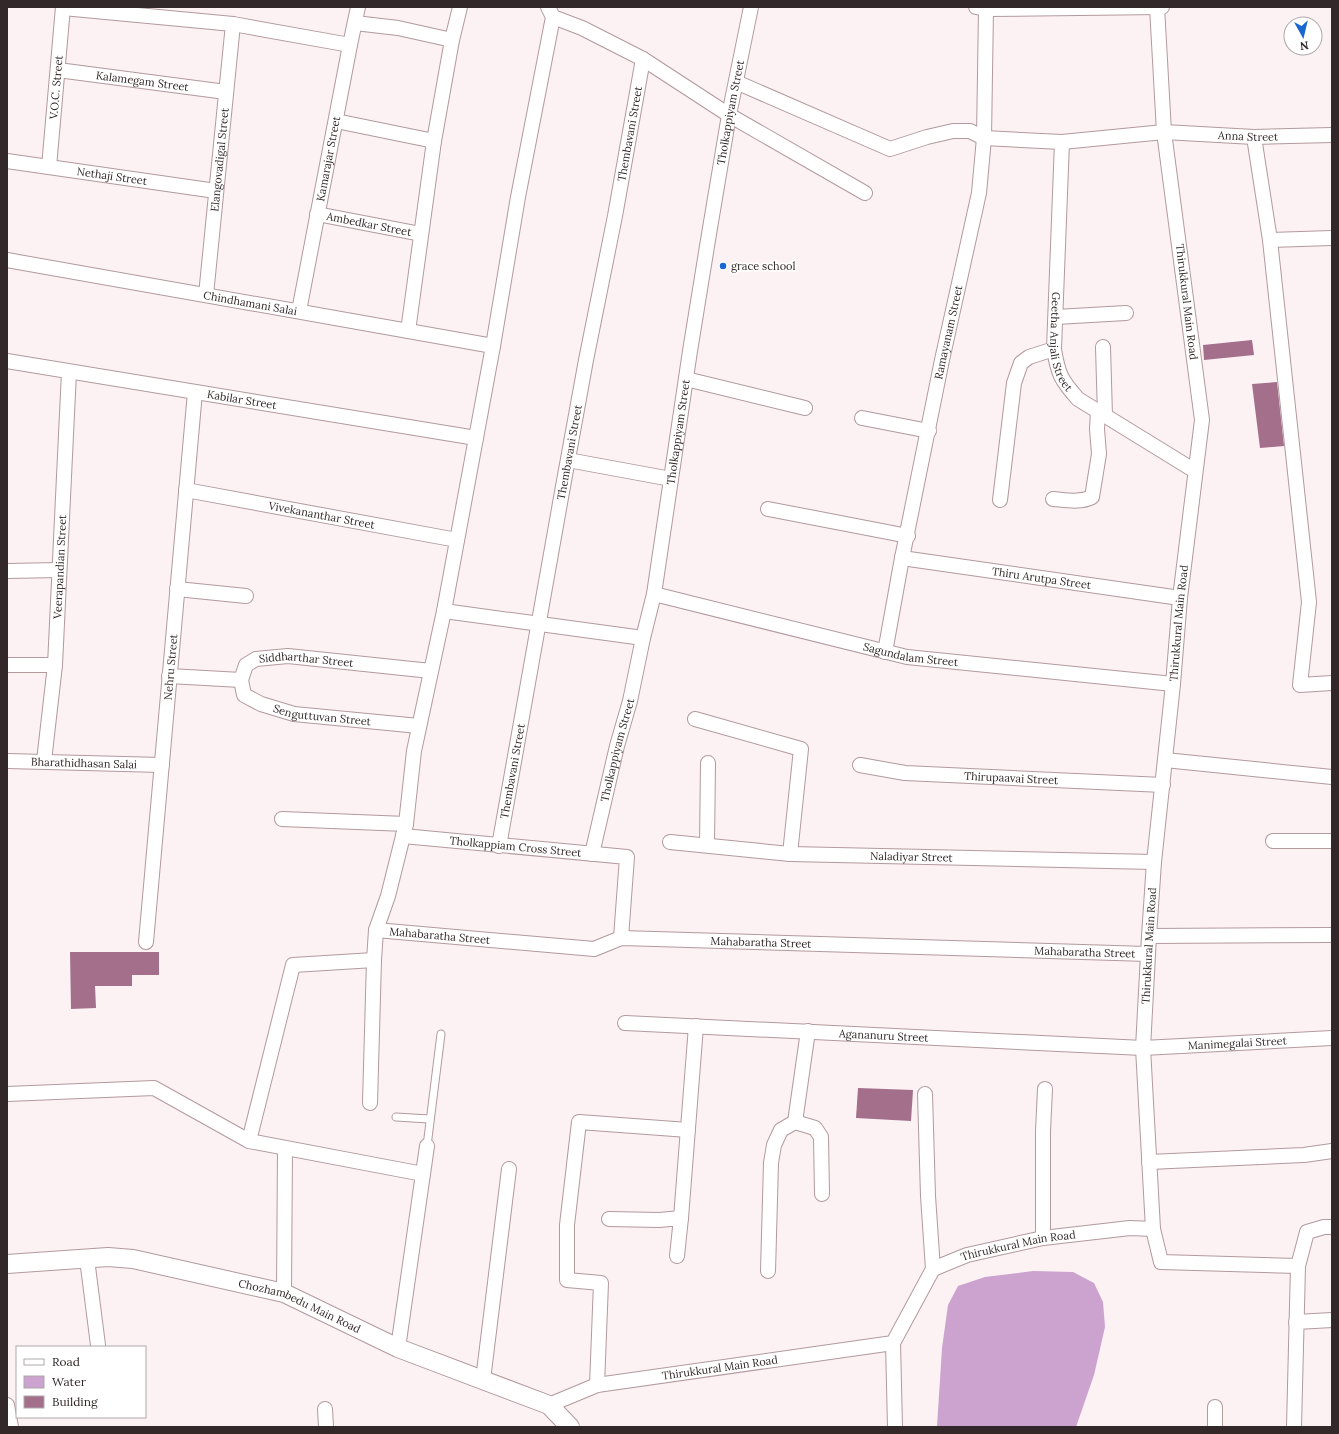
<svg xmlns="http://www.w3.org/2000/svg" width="1339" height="1434" font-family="Lora,serif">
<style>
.water{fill:#cca2ce}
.building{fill:#a46f8b}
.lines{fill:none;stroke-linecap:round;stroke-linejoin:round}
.service-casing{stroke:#b29a9d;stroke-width:9}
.minor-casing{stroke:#b29a9d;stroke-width:16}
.tertiary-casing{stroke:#b29a9d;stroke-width:20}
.service{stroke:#fff;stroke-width:7}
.minor{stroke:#fff;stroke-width:14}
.tertiary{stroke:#fff;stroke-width:18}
.poi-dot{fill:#1968d2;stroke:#fff;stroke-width:1.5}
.labels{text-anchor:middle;stroke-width:3.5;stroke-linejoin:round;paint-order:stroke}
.street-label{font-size:11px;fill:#322829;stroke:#fff}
.poi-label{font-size:11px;fill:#322829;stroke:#fff;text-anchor:start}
</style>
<rect width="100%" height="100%" fill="#fcf1f3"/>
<polygon class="water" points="1033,1271 1073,1272 1094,1283 1103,1302 1105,1327 1094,1375 1076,1427 937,1427 942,1348 948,1305 958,1286 985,1277"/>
<g class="building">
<polygon points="1252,340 1254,355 1204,360 1203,345"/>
<polygon points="1277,382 1284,446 1260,448 1252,384"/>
<polygon points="70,952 159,952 159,975 132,975 132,986 95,986 96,1008 71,1009"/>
<polygon points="858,1088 913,1090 911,1121 856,1118"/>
</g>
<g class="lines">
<defs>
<g id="service">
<polyline points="396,1117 429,1119"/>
<polyline points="427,1146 441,1034"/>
</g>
<g id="minor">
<polyline points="976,7 986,9 1162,7"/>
<polyline points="63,8 233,24 350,45"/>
<polyline points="553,17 582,28 643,59 729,115 865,193"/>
<polyline points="355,23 398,28 452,40"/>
<path id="s1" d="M58,70L226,92"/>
<path id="s2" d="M736,82L890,149L927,137L953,131H970L984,138L1062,142L1164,132L1254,137L1332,135"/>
<polyline points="336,121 434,141"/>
<polyline points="1254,137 1270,240 1309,602 1300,685 1332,683"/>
<path id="s3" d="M1062,142L1054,349C1058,374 1061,380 1078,399L1195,471"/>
<path id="s4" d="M7,161L216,191"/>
<path id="s5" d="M49,167L63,7"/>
<path id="s6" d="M317,214L421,234"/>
<polyline points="1270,240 1332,238"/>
<path id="s7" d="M7,260L493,346"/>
<path id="s8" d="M206,295L233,24"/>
<path id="s9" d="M299,311L350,45L358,7"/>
<polyline points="1056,317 1126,313"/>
<polyline points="408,331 434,141 452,40 460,7"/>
<polyline points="1103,347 1105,416"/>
<path id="s10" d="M7,361L476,438"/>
<polyline points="686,379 805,408"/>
<polyline points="862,418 929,431"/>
<polyline points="568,460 671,479"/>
<path id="s11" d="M186,490L457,540"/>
<path d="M1053,499C1066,500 1080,503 1092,497L1099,454L1097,429L1098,411"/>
<polyline points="1000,500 1014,383 1021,363 1029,357 1054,349"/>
<polyline points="768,509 908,536"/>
<path id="s12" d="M902,558L1180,598"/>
<polyline points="7,571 59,570"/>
<polyline points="177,589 246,596"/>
<path id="s13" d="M654,594L907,657L1173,684"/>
<polyline points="444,611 643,638"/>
<path id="s14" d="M885,652L902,558L942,360L979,193L984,138L986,9"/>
<polyline points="7,665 55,665"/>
<path id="s15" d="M169,676L241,680L246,665L256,659L288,656L431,671"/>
<path id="s16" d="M241,680L244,695L261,704L294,714L419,726"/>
<polyline points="695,719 801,749 790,854"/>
<polyline points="1165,760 1332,777"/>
<path id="s17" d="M7,761L162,765"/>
<path id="s18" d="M44,761L55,665L69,372"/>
<path id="s19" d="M860,765L905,773L1163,785"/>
<polyline points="282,819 406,824"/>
<path id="s20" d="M403,836L627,857L621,938"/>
<polyline points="1273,841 1332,841"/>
<path id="s21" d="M670,842L790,854L1154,862"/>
<polyline points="707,845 708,763"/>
<path id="s22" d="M499,846L562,492L586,360L615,216L643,59"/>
<path id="s23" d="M592,854L617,746L630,701L643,638L654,594L690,351L709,234L729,115L751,7"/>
<path id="s24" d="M376,930L594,949L621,938L1148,954"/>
<polyline points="1149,936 1332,935"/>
<path id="s25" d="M146,942L195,392"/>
<path id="s26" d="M625,1023L1143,1048L1332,1038"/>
<polyline points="808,1031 795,1122 815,1128 821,1137 822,1194"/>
<polyline points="7,1094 154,1088 249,1141 423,1174"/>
<polyline points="925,1094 928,1196 933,1269"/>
<polyline points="370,1103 374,960 376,930 388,896 406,824 414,751 444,611 493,346 518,197 553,17 548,7"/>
<polyline points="249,1141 293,965 374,960"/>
<polyline points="1149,1162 1304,1155 1332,1151"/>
<polyline points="681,1218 696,1026"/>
<polyline points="609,1219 659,1220 681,1218 677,1256"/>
<polyline points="1153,1229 1161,1262 1298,1266"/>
<polyline points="1043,1238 1043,1131 1045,1089"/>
<polyline points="87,1259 98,1345"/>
<polyline points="768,1271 771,1163 774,1145 781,1130 795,1122"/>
<polyline points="284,1293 285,1149"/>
<polyline points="1296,1322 1332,1320"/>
<polyline points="893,1343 895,1427"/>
<polyline points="398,1348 427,1146"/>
<polyline points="483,1380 509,1169"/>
<polyline points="597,1385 601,1283 567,1280 567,1225 579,1122 688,1130"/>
<polyline points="7,1405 11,1427"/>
<path id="s27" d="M549,1405L597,1385L893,1343L933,1269L967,1255L1043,1238L1130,1228L1153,1229L1143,1048L1149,936L1154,862L1173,684L1180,598L1202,420L1164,132L1157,7"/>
<polyline points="325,1409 326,1427"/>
<polyline points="1215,1427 1215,1407"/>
<polyline points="1294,1427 1298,1266 1307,1232 1324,1227 1332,1227"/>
</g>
<g id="tertiary">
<path id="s28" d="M7,1264L108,1257L133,1259L284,1293L398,1348L549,1405L570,1427"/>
</g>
</defs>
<use href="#service" class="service-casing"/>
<use href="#minor" class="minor-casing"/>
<use href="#tertiary" class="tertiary-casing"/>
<use href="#service" class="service"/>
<use href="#minor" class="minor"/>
<use href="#tertiary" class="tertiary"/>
</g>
<circle class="poi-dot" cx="723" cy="266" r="4"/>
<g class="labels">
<g class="street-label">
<text dy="4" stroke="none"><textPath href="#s1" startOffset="85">Kalamegam Street</textPath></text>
<text dy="4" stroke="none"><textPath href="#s5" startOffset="80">V.O.C. Street</textPath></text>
<text dy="4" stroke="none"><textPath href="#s23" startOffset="755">Tholkappiyam Street</textPath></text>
<text dy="4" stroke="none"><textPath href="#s22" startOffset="724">Thembavani Street</textPath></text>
<text dy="4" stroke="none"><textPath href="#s2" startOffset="531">Anna Street</textPath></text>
<text dy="4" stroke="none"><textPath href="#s8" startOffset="136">Elangovadigal Street</textPath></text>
<text dy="4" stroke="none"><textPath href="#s9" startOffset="155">Kamarajar Street</textPath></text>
<text dy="4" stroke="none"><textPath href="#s4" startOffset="106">Nethaji Street</textPath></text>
<text dy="4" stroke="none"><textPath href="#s6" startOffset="53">Ambedkar Street</textPath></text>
<text transform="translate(1187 302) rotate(83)" y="4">Thirukkural Main Road</text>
<text dy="4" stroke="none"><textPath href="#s7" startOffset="247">Chindhamani Salai</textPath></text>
<text dy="4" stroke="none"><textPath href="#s14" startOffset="326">Ramayanam Street</textPath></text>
<text dy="4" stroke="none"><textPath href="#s3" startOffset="201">Geetha Anjali Street</textPath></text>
<text dy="4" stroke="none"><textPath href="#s10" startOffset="238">Kabilar Street</textPath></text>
<text dy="4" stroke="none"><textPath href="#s23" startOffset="431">Tholkappiyam Street</textPath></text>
<text dy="4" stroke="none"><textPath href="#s22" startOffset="400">Thembavani Street</textPath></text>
<text dy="4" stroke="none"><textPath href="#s11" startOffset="138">Vivekananthar Street</textPath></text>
<text dy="4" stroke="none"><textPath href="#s18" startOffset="195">Veerapandian Street</textPath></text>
<text dy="4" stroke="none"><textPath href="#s12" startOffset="141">Thiru Arutpa Street</textPath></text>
<text dy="4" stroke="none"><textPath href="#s27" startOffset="1268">Thirukkural Main Road</textPath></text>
<text dy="4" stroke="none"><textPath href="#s13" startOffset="264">Sagundalam Street</textPath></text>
<text dy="4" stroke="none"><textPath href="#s15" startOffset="150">Siddharthar Street</textPath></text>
<text dy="4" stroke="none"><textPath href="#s25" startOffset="276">Nehru Street</textPath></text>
<text dy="4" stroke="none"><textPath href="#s16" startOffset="97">Senguttuvan Street</textPath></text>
<text dy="4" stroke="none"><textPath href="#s23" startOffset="107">Tholkappiyam Street</textPath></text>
<text dy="4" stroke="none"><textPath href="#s17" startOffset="77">Bharathidhasan Salai</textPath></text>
<text dy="4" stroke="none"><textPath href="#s22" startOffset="76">Thembavani Street</textPath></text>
<text dy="4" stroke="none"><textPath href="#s19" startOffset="152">Thirupaavai Street</textPath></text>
<text dy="4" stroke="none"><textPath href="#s20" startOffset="113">Tholkappiam Cross Street</textPath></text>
<text dy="4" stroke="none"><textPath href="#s21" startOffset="242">Naladiyar Street</textPath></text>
<text dy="4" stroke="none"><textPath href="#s24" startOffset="64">Mahabaratha Street</textPath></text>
<text dy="4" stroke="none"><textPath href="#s24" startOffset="388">Mahabaratha Street</textPath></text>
<text dy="4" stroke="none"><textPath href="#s27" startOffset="944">Thirukkural Main Road</textPath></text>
<text dy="4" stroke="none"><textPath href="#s24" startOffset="712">Mahabaratha Street</textPath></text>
<text dy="4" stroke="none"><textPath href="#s26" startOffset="259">Agananuru Street</textPath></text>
<text dy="4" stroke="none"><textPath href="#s26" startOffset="613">Manimegalai Street</textPath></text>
<text dy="4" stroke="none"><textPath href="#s27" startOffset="524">Thirukkural Main Road</textPath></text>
<text dy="4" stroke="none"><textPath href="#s28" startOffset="300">Chozhambedu Main Road</textPath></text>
<text dy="4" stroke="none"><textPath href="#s27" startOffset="176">Thirukkural Main Road</textPath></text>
</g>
<g class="poi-label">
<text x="731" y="270">grace school</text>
</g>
</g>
<rect width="1339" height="1434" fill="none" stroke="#322829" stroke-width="16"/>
<rect x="16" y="1346" width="130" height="72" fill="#ffffff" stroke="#ada9a9"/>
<rect x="24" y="1359" width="20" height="6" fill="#ffffff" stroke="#ada9a9"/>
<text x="52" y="1366" font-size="12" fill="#322829">Road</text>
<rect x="24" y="1376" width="20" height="12" fill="#cca2ce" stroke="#ada9a9"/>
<text x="52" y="1386" font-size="12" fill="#322829">Water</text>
<rect x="24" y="1396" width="20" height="12" fill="#a46f8b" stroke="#ada9a9"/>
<text x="52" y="1406" font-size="12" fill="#322829">Building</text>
<g transform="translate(1303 36) rotate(172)"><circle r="19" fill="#ffffff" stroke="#ada9a9"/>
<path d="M0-3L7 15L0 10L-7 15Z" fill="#1968d2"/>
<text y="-6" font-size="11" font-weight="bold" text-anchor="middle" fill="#322829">N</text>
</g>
</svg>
